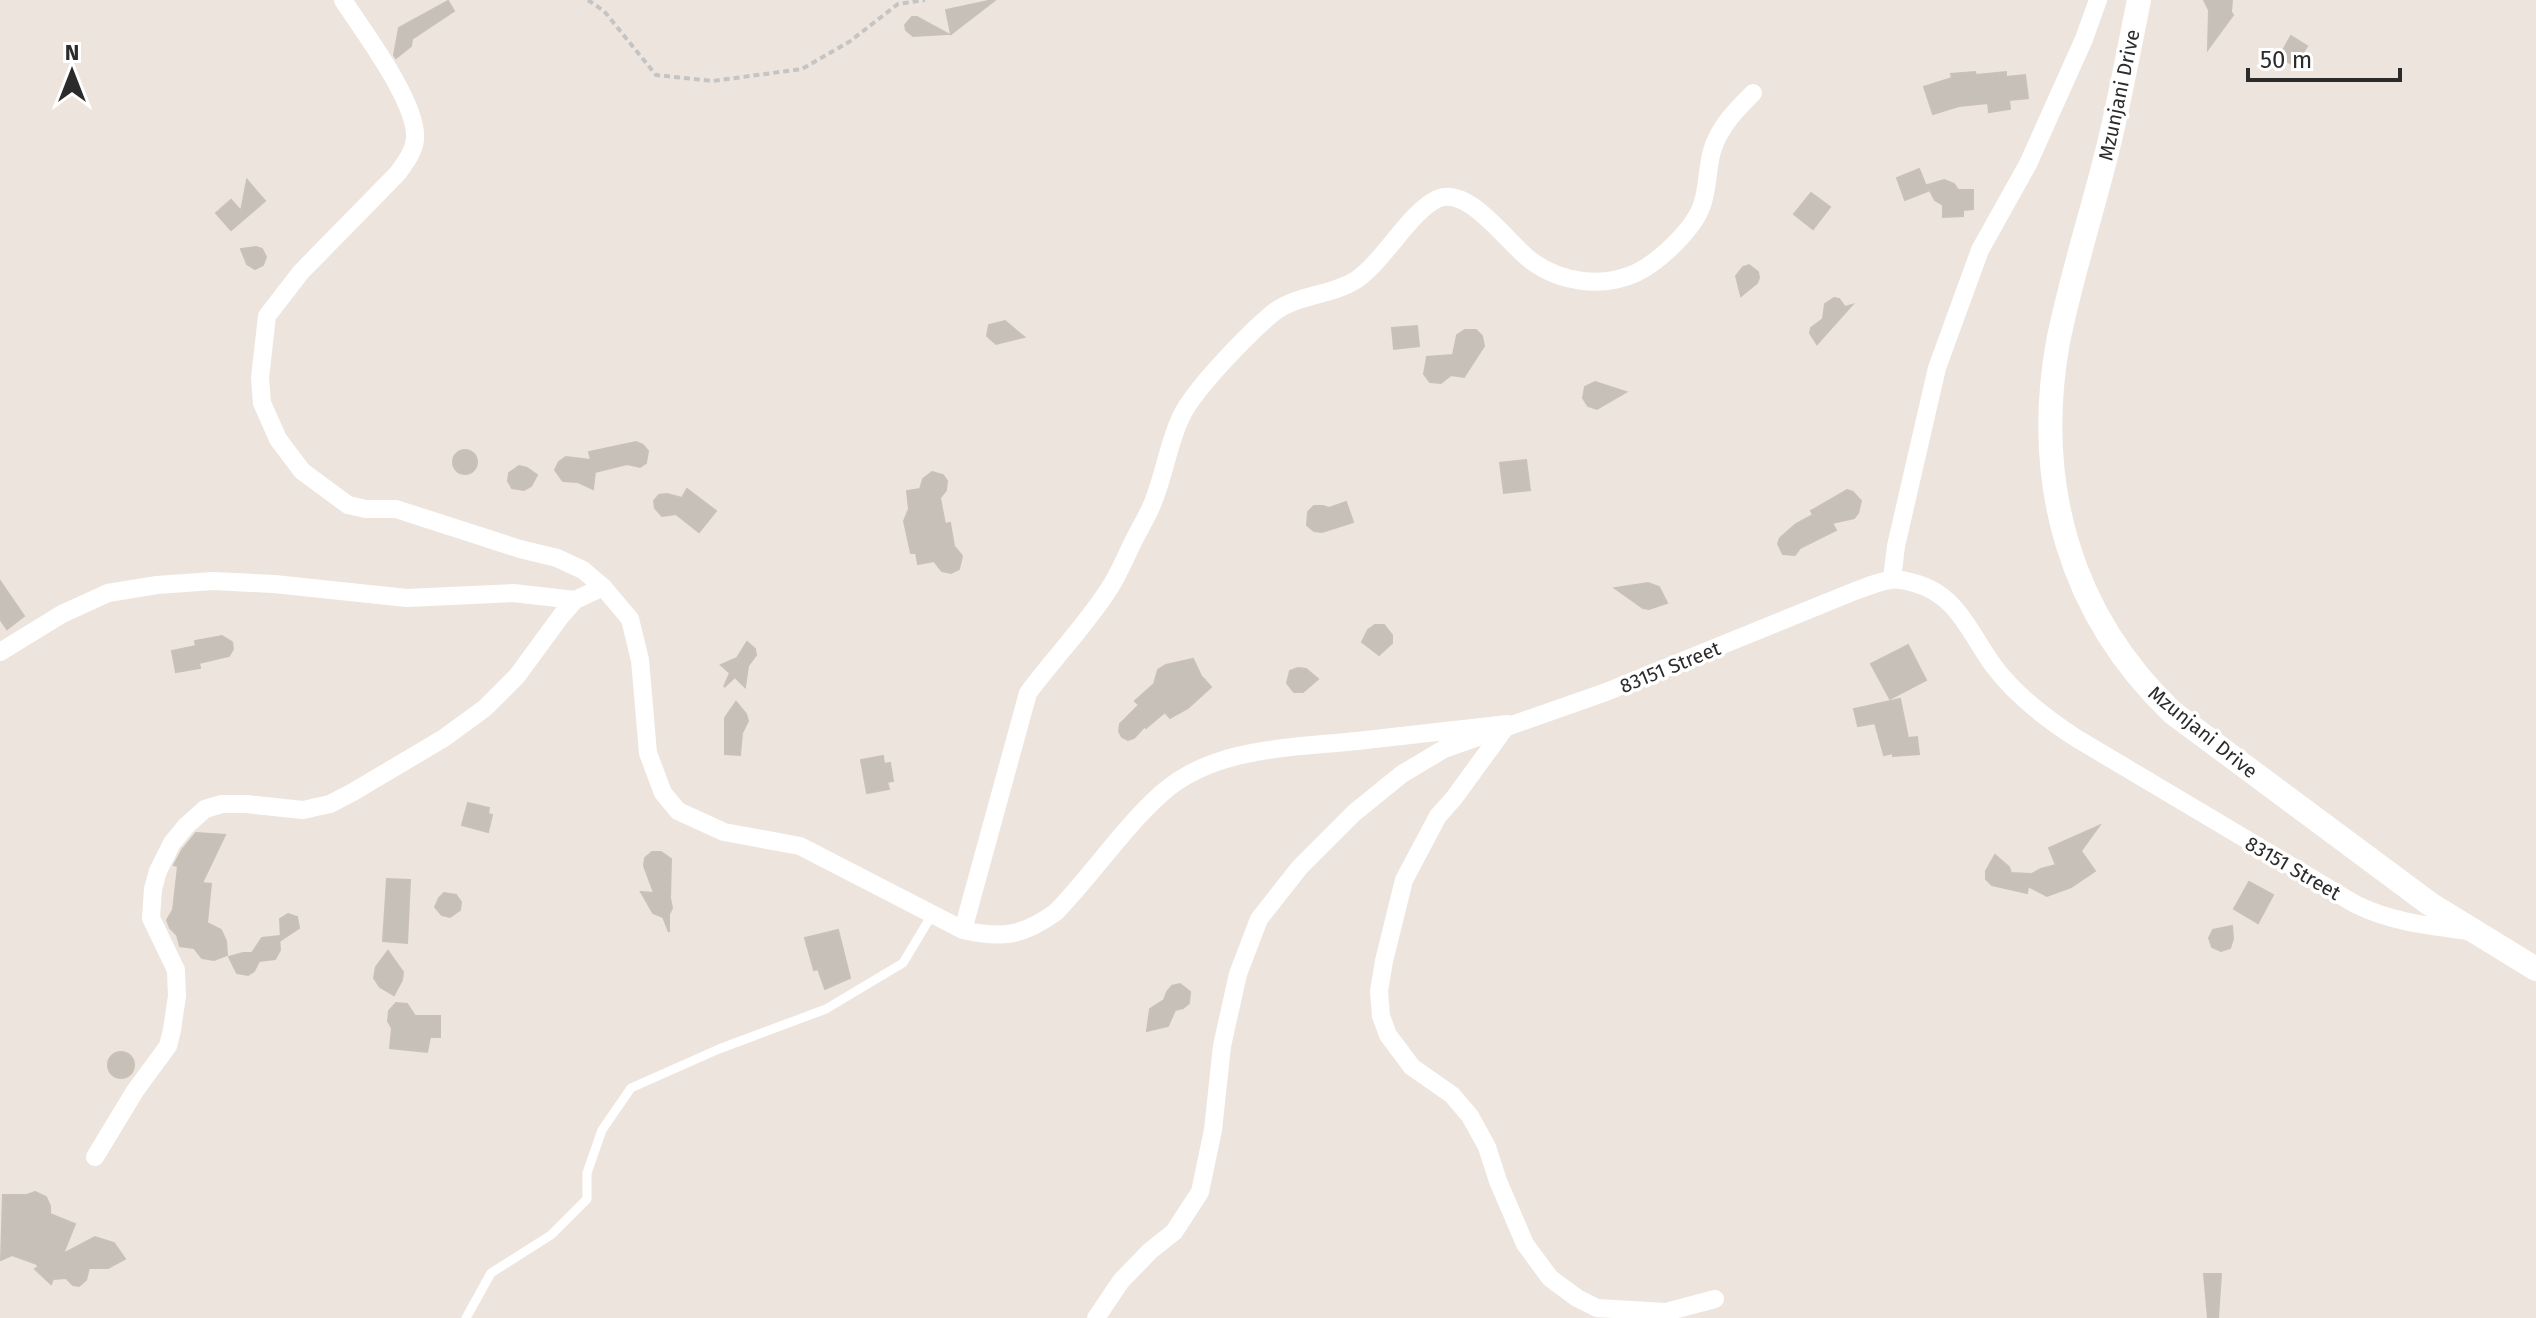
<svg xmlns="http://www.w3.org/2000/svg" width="2536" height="1318" font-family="'Fira Sans',sans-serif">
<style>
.building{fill:#c6c0b9;stroke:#c9c1b7;stroke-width:2}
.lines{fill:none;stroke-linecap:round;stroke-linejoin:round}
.path{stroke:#c4c4c4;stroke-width:4;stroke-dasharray:6 4;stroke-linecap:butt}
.service{stroke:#fff;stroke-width:9}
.minor{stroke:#fff;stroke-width:18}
.secondary{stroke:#fff;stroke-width:24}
.labels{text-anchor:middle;stroke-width:7;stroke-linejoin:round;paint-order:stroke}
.street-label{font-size:20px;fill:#2b2b2b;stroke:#fff}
</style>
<rect width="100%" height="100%" fill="#ede5dd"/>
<g class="building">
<polygon points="993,0 995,0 951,34 946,10"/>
<polygon points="2204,0 2232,0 2231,12 2233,15 2208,49 2209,10"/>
<polygon points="448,1 454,11 412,39 411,46 396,58 394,55 399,28"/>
<polygon points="912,17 917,17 948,34 913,36 906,30 905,25"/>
<polygon points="2291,36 2307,46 2295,66 2282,58 2282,52"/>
<polygon points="1975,72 1976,75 2006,72 2006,77 2025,75 2028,98 2009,100 2010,109 1989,112 1988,103 1959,106 1933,114 1924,87 1952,78 1951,74"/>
<polygon points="1919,169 1928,191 1905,200 1897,178"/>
<polygon points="247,180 265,201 231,230 216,213 231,200 241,211"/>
<polygon points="1944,180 1954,184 1958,190 1973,190 1973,209 1963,210 1963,216 1943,217 1943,205 1935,200 1927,185"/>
<polygon points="1811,193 1830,207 1813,229 1794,214"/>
<polygon points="256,247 262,249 266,257 263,265 255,269 247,264 241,249"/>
<polygon points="1749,265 1758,272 1759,278 1757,283 1741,296 1736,276 1743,267"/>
<polygon points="1834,298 1839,299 1845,307 1852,305 1817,344 1810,333 1811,328 1823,319 1825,304"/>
<polygon points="1005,321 1024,337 996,344 987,336 989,325"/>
<polygon points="1417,326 1419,346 1394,349 1392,328"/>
<polygon points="1465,330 1476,330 1482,336 1484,346 1464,377 1451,375 1441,383 1430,382 1424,374 1427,357 1453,355 1457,335"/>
<polygon points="1595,382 1626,392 1597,409 1588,406 1583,398 1585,387"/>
<polygon points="636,442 643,445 648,451 646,463 640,467 627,464 595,472 593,489 578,482 563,481 555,470 559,462 566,457 591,460 589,452"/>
<circle cx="465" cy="462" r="12"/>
<polygon points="1526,460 1530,490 1504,493 1500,463"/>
<polygon points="519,466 527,468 537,475 531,486 524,490 512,488 508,481 509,473"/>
<polygon points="932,472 943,475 947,481 946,490 940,498 945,524 950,523 954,546 962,556 959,569 951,573 942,571 934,561 918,564 916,553 911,553 904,521 909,509 907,491 920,489 923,479"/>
<polygon points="687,489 716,511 699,532 676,514 662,516 655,508 654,501 659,495 667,494 682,498"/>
<polygon points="1847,490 1853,492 1861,501 1858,513 1854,518 1832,523 1836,530 1800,548 1795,555 1783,554 1778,544 1780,538 1796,524 1813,515 1811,511"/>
<polygon points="1346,502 1353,522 1322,532 1314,531 1307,525 1308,512 1314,506 1323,506 1329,508"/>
<polygon points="0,581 24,616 7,629 0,619"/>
<polygon points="1648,583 1659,587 1667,603 1649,609 1643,608 1615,588"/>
<polygon points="1375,625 1384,625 1392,635 1392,643 1379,655 1362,642 1368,630"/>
<polygon points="222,636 232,642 233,649 229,656 199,663 200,668 176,672 172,651 196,646 195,641"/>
<polygon points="747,642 755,649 756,655 748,666 745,687 735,677 724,687 730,673 721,665 737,658"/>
<polygon points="1908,645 1926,680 1890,699 1871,664"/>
<polygon points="1193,659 1201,676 1211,687 1188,708 1170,718 1165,712 1146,728 1145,726 1134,738 1128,740 1122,737 1119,731 1120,724 1139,705 1135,701 1154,684 1158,670 1166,665"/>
<polygon points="1298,668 1306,669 1318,679 1303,692 1294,692 1287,683 1290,671"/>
<polygon points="1900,699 1908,738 1917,737 1919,754 1893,756 1893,753 1884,755 1875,723 1858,726 1854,709"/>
<polygon points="736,702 746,714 748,721 742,733 740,755 725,754 725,718"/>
<polygon points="883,756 884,764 890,763 893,781 887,782 889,789 867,793 861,760"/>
<polygon points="468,803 489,808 488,814 492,815 488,832 462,825"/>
<polygon points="2099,826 2081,851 2095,871 2071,887 2047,896 2028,886 2027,893 1992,885 1986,879 1986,871 1995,855 2009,867 2011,873 2029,874 2028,876 2041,869 2056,865 2049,848"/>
<polygon points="196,833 225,835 202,883 211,884 207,923 221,930 226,941 227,955 214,960 202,958 194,948 180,946 177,935 170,928 167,920 173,910 178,866 174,865 182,850"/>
<polygon points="652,852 661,852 671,859 670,898 672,908 669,914 669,932 663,917 653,913 641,892 654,893 644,866 645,858"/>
<polygon points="387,879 410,880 407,943 383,941"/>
<polygon points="2249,882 2273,895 2258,923 2234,909"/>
<polygon points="444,893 456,895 461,902 460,910 450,917 442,915 435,907 439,898"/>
<polygon points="288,914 297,917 299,928 281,940 280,919"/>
<polygon points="2232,926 2233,939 2230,948 2221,951 2212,947 2209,938 2213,930"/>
<polygon points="838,930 850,978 825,989 818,969 814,970 805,938"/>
<polygon points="279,936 280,950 275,959 259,961 254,971 248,975 237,973 229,957 243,953 252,953 262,938"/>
<polygon points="388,951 403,972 402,980 394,995 380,987 374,978 376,967"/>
<polygon points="1180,984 1190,992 1189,1003 1183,1008 1175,1010 1168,1026 1147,1031 1150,1009 1164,1000 1167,992 1172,986"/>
<polygon points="396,1003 407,1004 415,1016 440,1016 440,1037 430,1037 427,1052 390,1048 392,1028 388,1021 389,1011"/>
<circle cx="121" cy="1065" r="13"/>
<polygon points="35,1192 46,1197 50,1206 50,1214 75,1224 63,1254 95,1237 114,1243 125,1259 108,1268 89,1268 86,1280 79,1286 73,1285 66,1278 53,1279 51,1284 35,1269 38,1267 37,1264 12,1255 1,1260 3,1195 27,1195"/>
<polygon points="2204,1274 2221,1274 2218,1318 2208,1318"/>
</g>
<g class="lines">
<polyline class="path" points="588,0 604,11 656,75 713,81 802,69 849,42 898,4 925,0"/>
<polyline class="service" points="466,1318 491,1273 551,1235 587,1199 587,1173 602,1130 631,1088 719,1049 826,1009 903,963 933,913"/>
<g class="minor">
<path d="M343,0C363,31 418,103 415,139C414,152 405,163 398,173L301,272L267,316L260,378L262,403L278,439L302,471L348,505L366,509H396L520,549L557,558L583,570L603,587L630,619L640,660L648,753L663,793L678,811L724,832L800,846L963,930C1002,939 1023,936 1056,912C1093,874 1122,829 1161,794C1213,747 1291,748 1357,741C1407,735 1458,730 1508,724L1454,798L1438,816L1404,880L1384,961L1379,991L1381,1016L1388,1035L1412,1067L1452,1095L1470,1116L1487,1147L1498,1181L1525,1244L1550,1278L1577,1298L1597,1308L1666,1312L1715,1299"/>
<polyline points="1892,579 1896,546 1937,368 1980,250 2028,164 2084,39 2098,0"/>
<polyline points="0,652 62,614 108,593 157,585 213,581 274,584 407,598 513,593 575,600"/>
<path d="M963,930L1028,693C1054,658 1085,626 1109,589C1119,574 1126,556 1134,540C1141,526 1150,512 1155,497C1165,471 1169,442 1181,417C1193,390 1249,333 1273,313C1297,294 1331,296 1356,280C1383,262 1410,212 1437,199C1469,184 1509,246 1533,262C1562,283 1603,288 1636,273C1659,262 1694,229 1702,205C1708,188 1707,169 1712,151C1719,127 1736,110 1753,93"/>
<polyline points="95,1157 135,1091 168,1046 172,1030 177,996 176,970 151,918 153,889 158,871 172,843 186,826 205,809 222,804 246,804 303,810 330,804 353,792 444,738 485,708 517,676 561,616 575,600 603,587"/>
<path d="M1096,1318L1121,1281L1150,1251L1174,1232L1200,1192L1213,1130L1222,1046L1238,974L1259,919L1300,867L1354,813L1402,774L1444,749L1606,692L1855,591C1866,587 1878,582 1890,580C1898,578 1907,581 1914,583C1957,594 1969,632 1993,665C2015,695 2045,718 2076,738L2355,904C2391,922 2429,926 2469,931"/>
</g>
<path class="secondary" d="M2139,0C2129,49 2120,99 2108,148C2092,213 2071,277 2058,342C2033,482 2069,614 2173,713L2430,904L2536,969"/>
</g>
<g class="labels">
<g class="street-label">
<text transform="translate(2119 95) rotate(-78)" y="7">Mzunjani Drive</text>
<text transform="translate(1670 667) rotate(-22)" y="7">83151 Street</text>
<text transform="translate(2203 732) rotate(39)" y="7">Mzunjani Drive</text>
<text transform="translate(2293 868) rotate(30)" y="7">83151 Street</text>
</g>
</g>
<g transform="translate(72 72)" stroke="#ffffff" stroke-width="6" paint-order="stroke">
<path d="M0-6L14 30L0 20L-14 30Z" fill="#2b2b2b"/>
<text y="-12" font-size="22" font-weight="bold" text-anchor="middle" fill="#2b2b2b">N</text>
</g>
<path d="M2248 68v12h152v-12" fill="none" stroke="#2b2b2b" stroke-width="4"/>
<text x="2260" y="68" font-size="24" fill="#2b2b2b" stroke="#ffffff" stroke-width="6" paint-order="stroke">50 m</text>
</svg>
